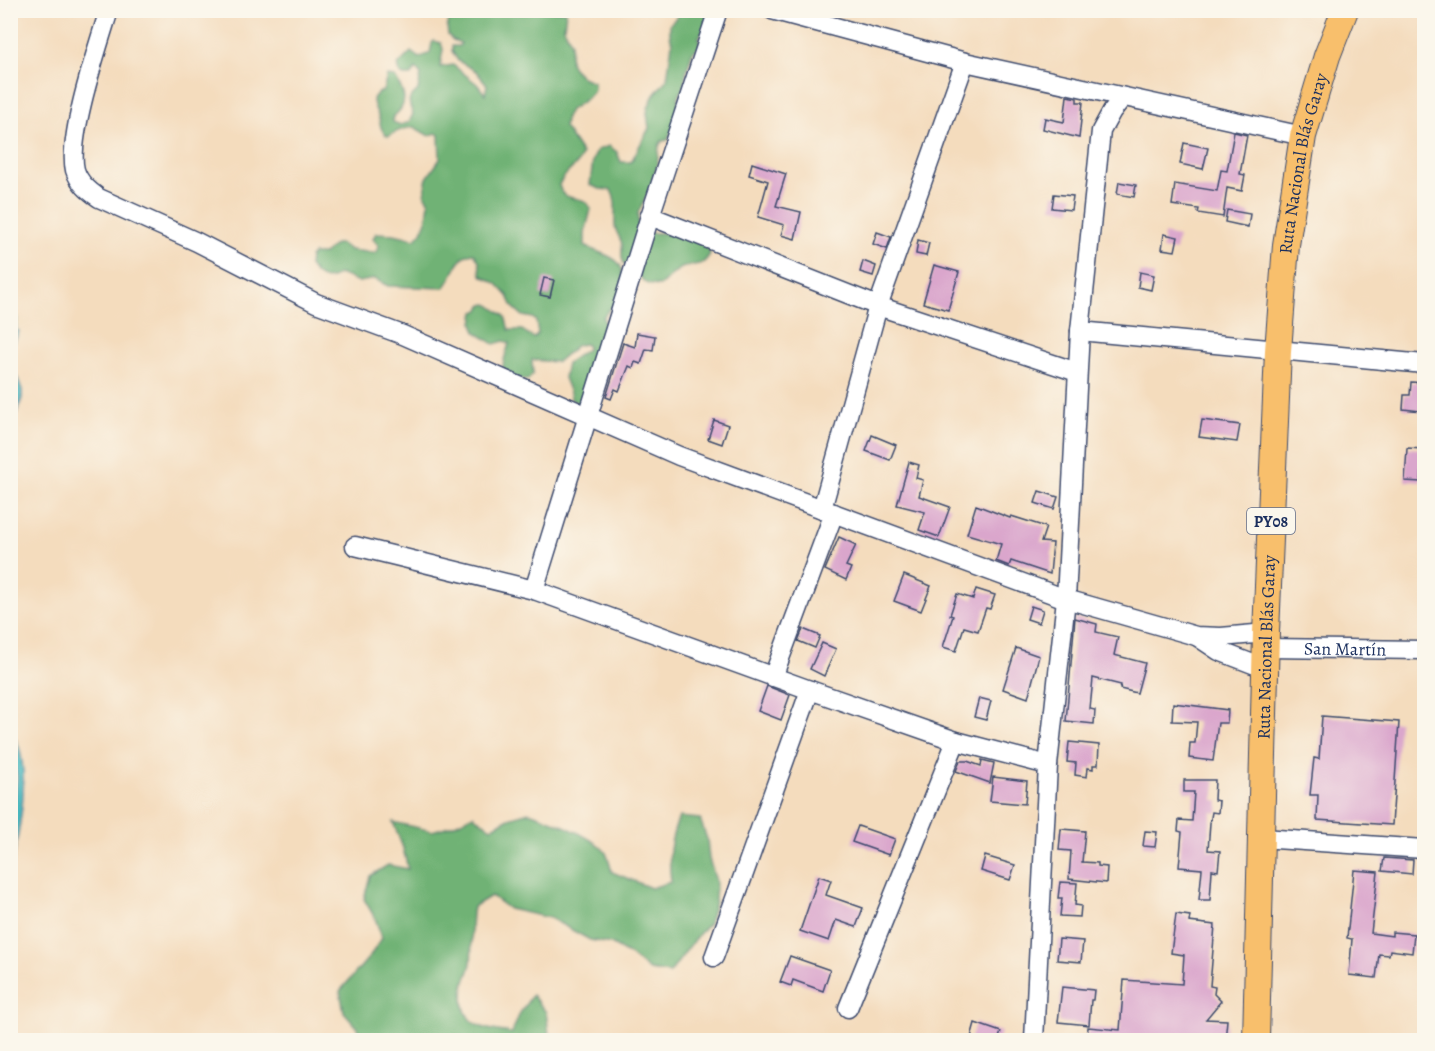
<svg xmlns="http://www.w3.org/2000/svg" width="1435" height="1051" font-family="Alegreya,serif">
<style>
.forest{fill:#6fb275;stroke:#45706a;stroke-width:1.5}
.water{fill:#4ab9bf;stroke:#32748e;stroke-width:1.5}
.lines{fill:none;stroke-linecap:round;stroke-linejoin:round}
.stream{stroke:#4ab9bf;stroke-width:4}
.building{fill:#daa6cc}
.minor-casing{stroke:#3c496c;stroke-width:21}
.highway-casing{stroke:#3c496c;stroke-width:28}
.minor{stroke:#fff;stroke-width:18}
.highway{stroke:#f8bf6c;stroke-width:26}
.labels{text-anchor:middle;stroke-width:6;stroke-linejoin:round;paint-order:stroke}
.shield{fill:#fbf7ec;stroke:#5e6b89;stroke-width:1.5}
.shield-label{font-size:16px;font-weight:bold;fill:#1b2f5e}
.street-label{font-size:18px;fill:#1b2f5e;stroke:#fbf7ec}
</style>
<rect width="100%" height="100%" fill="#fbf7ec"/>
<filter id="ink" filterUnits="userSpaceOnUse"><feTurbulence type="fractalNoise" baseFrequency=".0167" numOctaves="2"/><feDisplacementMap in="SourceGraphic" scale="12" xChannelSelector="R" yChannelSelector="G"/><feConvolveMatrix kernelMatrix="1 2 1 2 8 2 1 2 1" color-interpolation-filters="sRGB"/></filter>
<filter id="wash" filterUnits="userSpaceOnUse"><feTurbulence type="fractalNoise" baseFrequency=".008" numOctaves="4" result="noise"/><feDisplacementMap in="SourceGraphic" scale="24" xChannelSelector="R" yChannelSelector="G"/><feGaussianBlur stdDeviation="1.35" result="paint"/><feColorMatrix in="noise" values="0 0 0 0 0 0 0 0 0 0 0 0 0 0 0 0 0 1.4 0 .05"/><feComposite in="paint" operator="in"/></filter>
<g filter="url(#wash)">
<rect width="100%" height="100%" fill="#f4dcbd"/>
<g class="forest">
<path d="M454,11H566L564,28L571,42L570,61L573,68L582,77L594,82V90L586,99L570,110L565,120L564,127L582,154C580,166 565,170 559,185C564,206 583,191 591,209L585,233V246C593,251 604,253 612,258C630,267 621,288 618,303L612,306L603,317L606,328L587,407L571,400L570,393L564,378L567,363L587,349L586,344L577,345L557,362L532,360L533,374L528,380L519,379L503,370C502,360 507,353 509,343L504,341L494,344L476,332L473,323L475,312L480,310L482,305L488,304L505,316L509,330H522L534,338L538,334L536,321L533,318L523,316L513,307L508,296L497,284L481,275L479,261L474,253C457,253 454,278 444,288L388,286L375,279L359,282L339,274C326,284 317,277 309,266L310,257L313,254H324L335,244H341L350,250L375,253L379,246L373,239L376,233L394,234L415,239L422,232L427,218L429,202L425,196L426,182L427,178L440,159L439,135L436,133L429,136L414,127C407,128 396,131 389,136L386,135C380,129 381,126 379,118C375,106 366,97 383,91L387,76L395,77C404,92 410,104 393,117V122L401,125L409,122L413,114C407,100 408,99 418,90L421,75L416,69L410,76H404L400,74L398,65L411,52L419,58L430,53L432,43L434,41L441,43L443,49L440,67L453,65L477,84L485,94L487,85L476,71L458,61L452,51V46H459L461,43L453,40L448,35L447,26Z"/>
<path d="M678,11H711L707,25L699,37L700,46L692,53L686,73L684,86L678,98L679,111L668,140L662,141L659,146L657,167L648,194L638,213V224L643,233H664L684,236L707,244L710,254C701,269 698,262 684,267C675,270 667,280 660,286C639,284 646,281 634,270C632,268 628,268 626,266C619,259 623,251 622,244C620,237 616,233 615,226C614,212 618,203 611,190L600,189L590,185L593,160L597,150L609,146L617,152L621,162H631L649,128L647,113L649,105L654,95L667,79L672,43L670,35V24L678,16Z"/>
<path d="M529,812C547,818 597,838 606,853C609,859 610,866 612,872L651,888L671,882C668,856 669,842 679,817L700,819L707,839L709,859L716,881L715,902L709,923L694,940L670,973L649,970L630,955L611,944L590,940L550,918L509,909L491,896L473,907C469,927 473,944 471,963C470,971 465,979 464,986C458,1025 480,1029 512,1033L520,1013L532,995L546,1012L549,1034L552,1040H357L358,1028L344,1012L340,991L370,956L382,938L375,918L364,899L370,876L388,865L408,869L403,848L393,822L432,831L453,825L473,815L491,828L509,818Z"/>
</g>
<g class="water">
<polygon points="12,329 19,331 12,347 14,369 22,390 22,398 11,429 11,410 15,396 11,380"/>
<path d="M11,731C13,736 18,742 19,747C30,785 18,834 11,872V839L17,777L11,746Z"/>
</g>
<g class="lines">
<polyline class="stream" points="10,313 16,319 14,334"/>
</g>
<g id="blocks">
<g class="building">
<polygon points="1067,96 1077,98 1077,102 1083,102 1079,138 1043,129 1045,118 1064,122"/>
<polygon points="1234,132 1247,135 1240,174 1245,175 1242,191 1227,188 1223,217 1198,213 1199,209 1172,205 1175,184 1217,191 1221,170 1227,171"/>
<polygon points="1184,143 1208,148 1203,169 1180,164"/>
<polygon points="752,163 786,174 776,206 801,212 795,239 781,235 784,225 758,217 768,181 749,175"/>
<polygon points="1119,182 1136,185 1134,197 1117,194"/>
<polygon points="1054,194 1073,196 1071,210 1052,208"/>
<polygon points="1227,210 1250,214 1248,227 1225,222"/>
<polygon points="877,232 891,237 887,249 873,244"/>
<polygon points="1164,234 1178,237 1175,251 1162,249"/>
<polygon points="918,240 929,243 926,256 916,254"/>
<polygon points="863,261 876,266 873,276 860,272"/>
<polygon points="934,265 959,272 948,310 923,303"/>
<polygon points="1140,272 1154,275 1151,290 1138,287"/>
<polygon points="544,278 554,280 550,297 540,295"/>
<polygon points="637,333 655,336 653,350 646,349 641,364 635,362 633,368 629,366 619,391 615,389 611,399 606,397 623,343 635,347"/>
<polygon points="1411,382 1424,383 1421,411 1403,409 1404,395 1410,395"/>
<polygon points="714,420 728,425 722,444 708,439"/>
<polygon points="1202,420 1240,425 1237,442 1199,437"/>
<polygon points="872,435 896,445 890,460 866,451"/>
<polygon points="1407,448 1423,449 1421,482 1405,481"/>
<polygon points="909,462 919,465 916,478 923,480 919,496 950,507 939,537 919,530 925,512 897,505"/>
<polygon points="1039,491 1058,497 1054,509 1035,503"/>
<polygon points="976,505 1010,518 1011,516 1046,527 1041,542 1053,543 1050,574 1011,561 1009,566 996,561 1001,544 967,534"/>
<polygon points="839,537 856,545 846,566 851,568 846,580 825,570"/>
<polygon points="904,575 931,586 921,611 894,601"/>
<polygon points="976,589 995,595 990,609 986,608 978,631 964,627 956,651 943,647 953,616 950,615 957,594 973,599"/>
<polygon points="1031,606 1043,610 1039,623 1027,619"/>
<polygon points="1075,618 1097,624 1096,632 1118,637 1114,655 1145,663 1137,693 1120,689 1121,685 1093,678 1090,709 1095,710 1094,724 1066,721"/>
<polygon points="803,629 820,636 815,648 798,641"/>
<polygon points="822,643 836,649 824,676 810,669"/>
<polygon points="1016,648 1039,656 1028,698 1003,689"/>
<polygon points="767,686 790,695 781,720 758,711"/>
<polygon points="979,698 991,701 986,720 974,717"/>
<polygon points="1173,703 1228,710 1227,723 1218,723 1213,761 1189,758 1190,743 1195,743 1197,722 1172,721"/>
<polygon points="1322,716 1399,722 1392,825 1317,820 1318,795 1310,795 1314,758 1319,759"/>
<polygon points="1069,742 1099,745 1098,765 1093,765 1093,769 1088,768 1087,777 1075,775 1076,763 1067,762"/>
<polygon points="982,760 994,763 990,783 956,771 960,761 967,761 981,766"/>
<polygon points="993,777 1027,781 1025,804 990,801"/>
<polygon points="1184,780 1215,780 1214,800 1219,801 1218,813 1212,812 1210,823 1208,850 1220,851 1218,871 1212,870 1210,900 1199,900 1202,869 1179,867 1182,832 1178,831 1179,820 1192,821 1194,792 1184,792"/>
<polygon points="858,826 895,839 889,855 852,842"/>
<polygon points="1061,829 1085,831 1082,862 1098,863 1098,866 1107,867 1106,883 1069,879 1071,851 1059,850"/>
<polygon points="1145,831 1157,832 1155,847 1143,846"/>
<polygon points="985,856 1015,865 1010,880 981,871"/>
<polygon points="1384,858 1413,860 1412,874 1382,871"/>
<polygon points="1354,870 1378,872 1371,933 1392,936 1392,932 1414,934 1412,953 1390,950 1389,955 1379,954 1376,978 1349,975 1352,939 1347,938"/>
<polygon points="819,876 831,880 826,895 863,908 856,927 836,920 829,941 800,931"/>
<polygon points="1060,882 1077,883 1075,905 1081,906 1080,917 1060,916 1062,898 1058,898"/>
<polygon points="1176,914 1190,916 1189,922 1215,925 1210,986 1215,987 1214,994 1221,1001 1206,1019 1227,1020 1225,1041 1087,1041 1088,1027 1120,1030 1124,980 1182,984 1184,955 1171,953"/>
<polygon points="1059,939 1083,941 1081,962 1057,960"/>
<polygon points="790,956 830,970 823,991 793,980 791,986 780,982"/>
<polygon points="1062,987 1094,990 1093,1000 1091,1000 1089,1025 1058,1022"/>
<polygon points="975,1023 1001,1032 998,1041 970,1041"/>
</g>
</g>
</g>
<g filter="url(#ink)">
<use href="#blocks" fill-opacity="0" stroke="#3c496c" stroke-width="1.5"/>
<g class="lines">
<defs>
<g id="minor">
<path d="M109,10C98,46 67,138 75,170C79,183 89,191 99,198L197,242L316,303L403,335L679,456L1066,599L1196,636L1221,637L1266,633"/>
<polyline points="772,10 965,62 1303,136"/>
<polyline points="650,216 878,306 1077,372"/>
<polyline points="1080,331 1424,364"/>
<polyline points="822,509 878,306 965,62"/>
<polyline points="355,546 534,590 810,690 956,741 1048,765"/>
<polyline points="534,590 650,216 718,10"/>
<polyline points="1198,637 1219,651 1266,669"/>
<path id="s1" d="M1267,648L1424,650"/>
<polyline points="773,677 834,513"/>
<polyline points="1261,838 1424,849"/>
<polyline points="714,957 810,690"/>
<polyline points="848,1008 956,741"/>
<polyline points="1034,1040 1048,765 1066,599 1080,331 1101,131 1112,111 1123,97"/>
</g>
<g id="highway">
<path id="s2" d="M1256,1040L1266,633L1278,351L1286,245L1303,136L1327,56L1345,10"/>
</g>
</defs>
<use href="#minor" class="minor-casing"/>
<use href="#highway" class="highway-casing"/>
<use href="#minor" class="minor"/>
<use href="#highway" class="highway"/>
</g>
</g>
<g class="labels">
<rect class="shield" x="1247" y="508" width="48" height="26" rx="4.5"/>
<g class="shield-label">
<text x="1271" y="527">PY08</text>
</g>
<g class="street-label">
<text dy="6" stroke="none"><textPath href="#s2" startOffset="879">Ruta Nacional Blás Garay</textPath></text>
<text dy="6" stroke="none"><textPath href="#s2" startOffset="393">Ruta Nacional Blás Garay</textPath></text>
<text dy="6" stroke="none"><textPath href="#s1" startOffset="78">San Martín</textPath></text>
</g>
</g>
<rect width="1435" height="1051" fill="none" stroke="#fbf7ec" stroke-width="36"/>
</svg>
